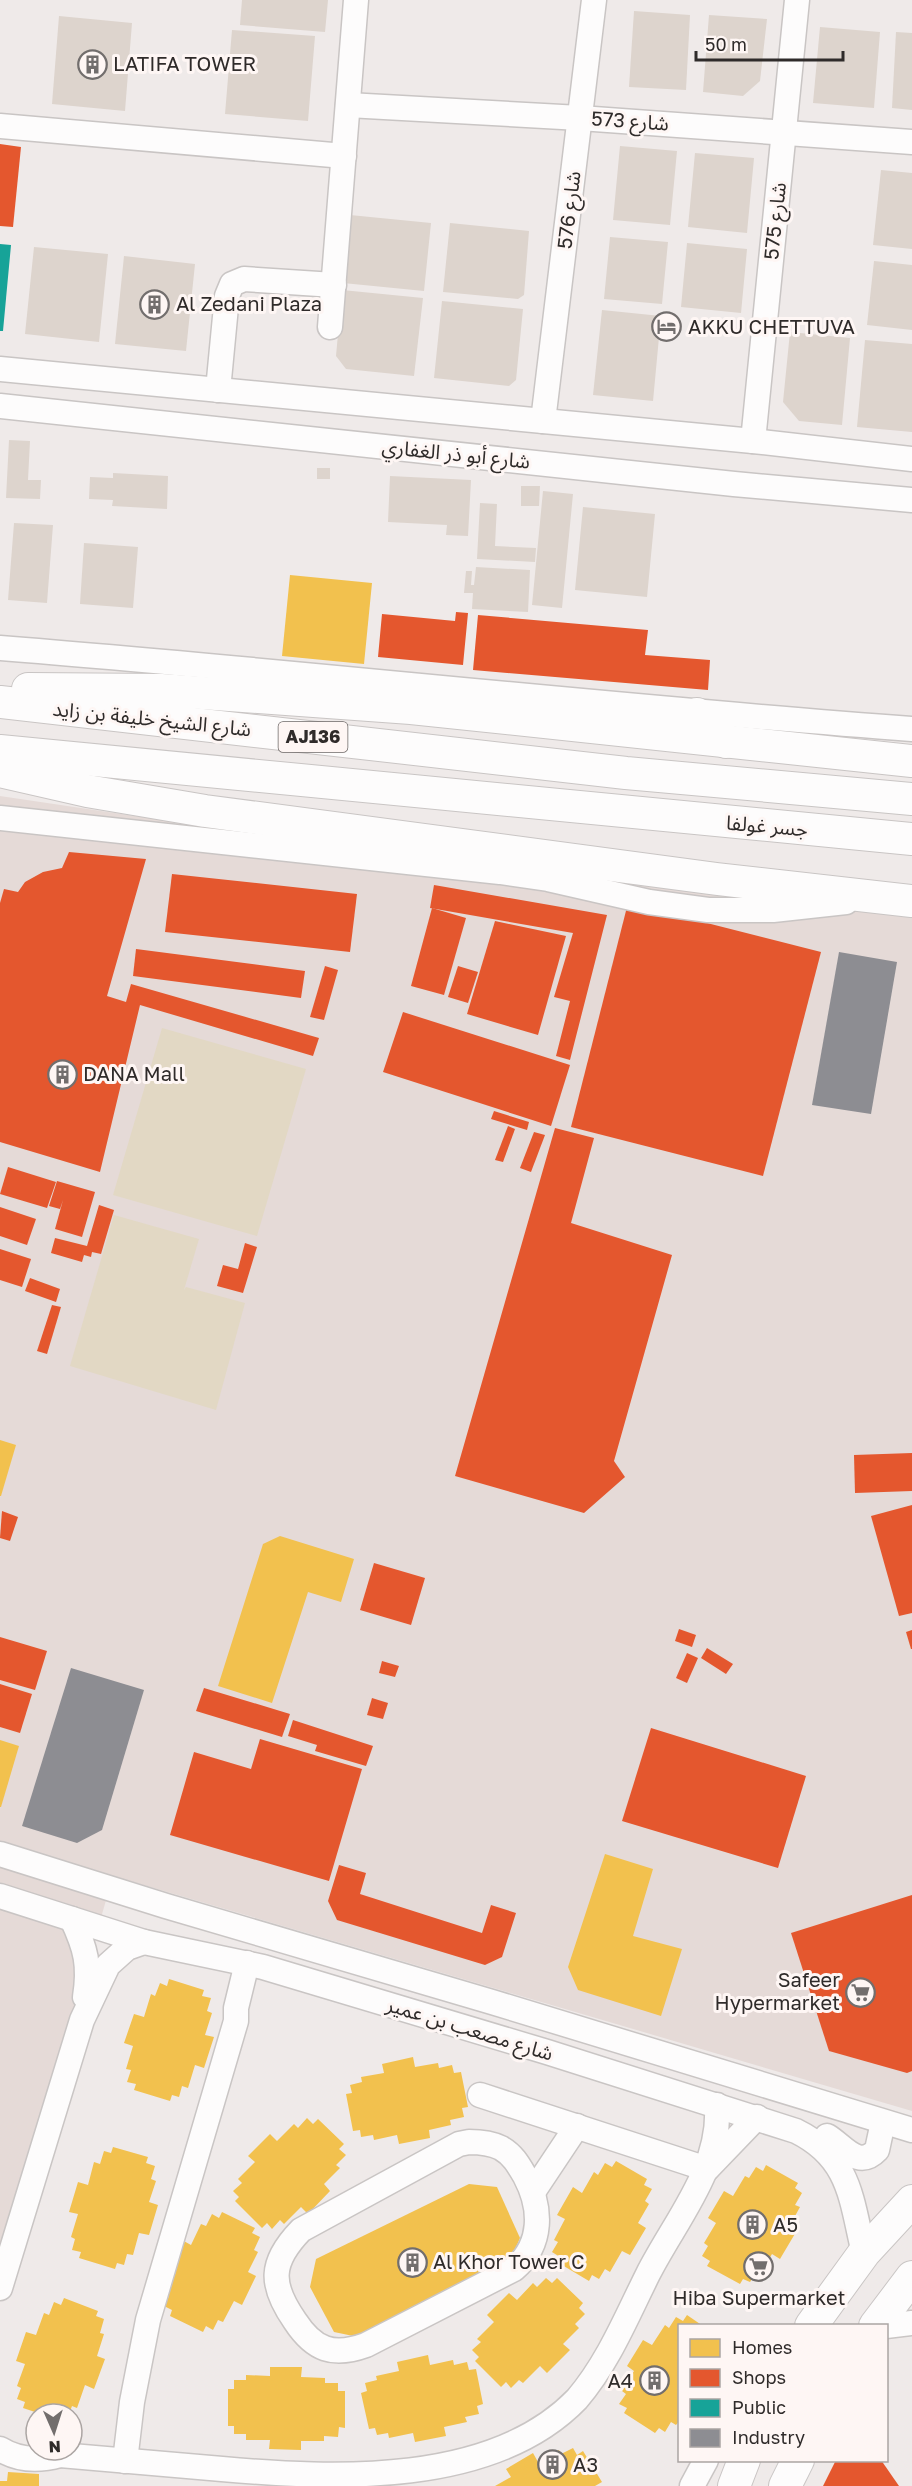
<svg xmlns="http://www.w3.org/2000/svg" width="912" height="2486" font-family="'Golos Text','Noto Sans Arabic',sans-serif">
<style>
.built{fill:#e5dad7}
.green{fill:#e2d8c4}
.homes{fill:#f2c14e}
.shops{fill:#e4572e}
.public{fill:#17a398}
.industry{fill:#8d8d92}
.building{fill:#ddd4cd}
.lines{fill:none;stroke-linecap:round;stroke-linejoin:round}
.minor-casing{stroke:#c9c5c4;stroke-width:27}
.major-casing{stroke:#c9c5c4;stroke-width:34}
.minor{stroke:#fdfcfc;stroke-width:24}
.major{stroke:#fdfcfc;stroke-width:32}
.labels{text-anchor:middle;stroke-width:6;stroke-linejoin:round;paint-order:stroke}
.shield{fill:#fef6f4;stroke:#6d6867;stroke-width:1.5}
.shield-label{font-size:18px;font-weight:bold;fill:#2f2b2a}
.poi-label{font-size:20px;fill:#2f2b2a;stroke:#fef6f4;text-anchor:start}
.street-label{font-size:20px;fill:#2f2b2a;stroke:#fef6f4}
</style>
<rect width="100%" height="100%" fill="#efeae9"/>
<polygon class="built" points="0,796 405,856 912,911 912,2111 113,1876 0,2268"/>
<g class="green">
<polygon points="162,1028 306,1069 257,1236 113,1195"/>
<polygon points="114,1215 199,1239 184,1290 186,1287 245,1303 216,1410 70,1366"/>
</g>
<g class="homes">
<polygon points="290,575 372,583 364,664 282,656"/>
<polygon points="0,1440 16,1445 1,1496 0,1496"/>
<polygon points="280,1536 354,1559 341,1602 308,1592 272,1703 218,1686 263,1544"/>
<polygon points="0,1740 19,1746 1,1807 0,1807"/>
<polygon points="605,1854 653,1869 633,1936 682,1949 661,2016 578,1990 568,1967"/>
<polygon points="169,1979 204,1990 202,1996 211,1998 207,2011 212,2013 205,2035 214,2037 204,2068 195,2065 188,2088 182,2086 179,2097 172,2095 170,2101 134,2090 136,2084 127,2082 131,2070 126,2069 133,2046 124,2043 134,2014 144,2017 151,1994 155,1996 160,1983 167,1986"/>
<polygon points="413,2057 415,2067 438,2063 439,2068 452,2065 454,2073 461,2072 468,2107 462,2108 464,2117 450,2120 451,2125 429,2130 430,2138 399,2144 397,2135 374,2140 373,2135 361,2137 360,2130 353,2131 346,2094 352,2093 350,2085 362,2082 361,2077 384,2073 382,2064"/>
<polygon points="307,2118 313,2124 318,2119 344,2144 339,2149 346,2155 336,2165 340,2168 324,2184 330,2191 308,2214 301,2207 284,2224 280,2220 272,2229 267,2223 262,2228 235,2201 239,2197 233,2191 242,2183 238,2179 255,2162 248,2156 270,2134 277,2141 294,2124 298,2128"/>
<polygon points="113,2147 148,2157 146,2163 155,2166 151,2179 156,2181 149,2202 158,2205 149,2235 139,2233 133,2255 127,2254 124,2265 117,2263 115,2269 79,2258 81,2252 72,2250 75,2239 71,2237 78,2214 69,2212 78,2182 88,2185 94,2162 100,2164 104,2151 111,2153"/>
<polygon points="616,2161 647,2179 644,2185 652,2189 645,2201 649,2204 638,2223 646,2228 630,2255 622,2251 610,2272 605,2269 599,2279 592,2275 589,2281 557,2262 560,2257 552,2252 558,2242 554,2240 565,2219 557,2215 573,2187 582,2193 594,2172 598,2175 605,2163 612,2167"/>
<polygon points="766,2165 798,2183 795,2188 802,2193 795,2205 800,2207 789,2227 796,2232 780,2259 772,2254 760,2275 756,2273 750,2282 743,2279 740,2284 707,2266 710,2261 702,2256 708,2246 704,2243 716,2223 708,2218 724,2191 733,2196 745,2176 749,2178 756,2167 763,2171"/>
<polygon points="469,2184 497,2187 520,2238 508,2266 358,2337 334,2332 310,2287 316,2259"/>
<polygon points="222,2212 255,2228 252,2233 260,2237 254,2250 258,2252 248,2272 256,2276 242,2305 234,2301 223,2322 218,2320 213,2330 206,2326 203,2332 170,2316 172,2310 164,2306 169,2296 165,2294 176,2272 167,2268 182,2240 191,2245 201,2224 206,2226 212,2214 219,2218"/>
<polygon points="546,2278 552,2283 557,2278 583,2303 579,2308 585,2314 575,2324 579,2328 563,2344 570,2350 547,2373 540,2366 523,2383 519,2380 511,2388 506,2382 501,2387 475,2361 479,2357 472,2350 481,2342 477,2339 494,2322 487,2315 509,2293 517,2300 533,2283 537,2287"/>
<polygon points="64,2298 98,2311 96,2316 104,2319 100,2333 104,2334 97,2356 105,2359 94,2389 85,2385 77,2408 72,2406 69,2414 41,2414 23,2408 25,2402 17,2399 21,2388 17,2386 25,2364 16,2361 26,2332 36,2335 44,2313 49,2315 54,2302 61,2305"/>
<polygon points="687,2315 703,2326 680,2326 680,2420 676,2425 671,2422 665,2432 659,2428 655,2433 624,2413 627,2408 619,2404 626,2394 622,2391 634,2371 627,2366 643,2340 652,2345 665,2325 669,2328 676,2317 683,2321"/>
<polygon points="428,2355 430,2365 453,2360 454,2365 467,2362 469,2370 476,2369 483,2404 477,2406 479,2414 465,2417 467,2422 444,2427 446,2436 415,2442 413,2433 389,2438 388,2433 377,2435 375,2428 369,2429 361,2393 367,2391 365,2383 377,2380 376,2376 399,2371 397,2362"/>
<polygon points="270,2367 302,2367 301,2377 325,2378 325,2383 338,2383 338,2391 345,2391 345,2428 339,2427 338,2437 324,2436 324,2441 301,2441 301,2450 269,2449 270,2440 246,2440 246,2434 234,2434 234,2426 228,2426 228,2389 234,2389 234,2380 246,2380 246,2375 270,2376"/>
<polygon points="573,2448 577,2455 583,2451 602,2482 595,2486 495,2486 511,2477 506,2469 533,2453 538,2462 559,2450 561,2454"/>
<polygon points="8,2472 39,2474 39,2486 0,2486 0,2481 7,2481"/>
</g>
<g class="shops">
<polygon points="0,144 21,147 13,227 0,226"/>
<polygon points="456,612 468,613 463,665 378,657 382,614 455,621"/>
<polygon points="478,615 648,630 645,655 710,660 708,690 473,670"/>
<polygon points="69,852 146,859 107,996 126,1002 131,984 319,1038 313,1056 140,1005 100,1172 0,1142 0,903 4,889 18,892 25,882 43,872 62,868"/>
<polygon points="172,874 357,894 350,952 165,932"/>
<polygon points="434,885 607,915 570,1060 556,1056 570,1001 554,997 573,933 430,908"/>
<polygon points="628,903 821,952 763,1176 571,1127"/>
<polygon points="432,908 466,918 444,995 411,986"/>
<polygon points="495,921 566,936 538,1035 467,1014"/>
<polygon points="136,949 305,971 301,998 133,976"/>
<polygon points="325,966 338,970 324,1020 310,1017"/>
<polygon points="458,966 478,972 468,1003 448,997"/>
<polygon points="403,1012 570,1065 551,1126 383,1072"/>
<polygon points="494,1111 529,1122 527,1130 491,1119"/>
<polygon points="508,1126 515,1129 503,1162 495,1160"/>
<polygon points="555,1128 594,1138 571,1223 672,1255 614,1461 625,1477 584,1513 455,1476"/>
<polygon points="534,1132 545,1135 531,1172 520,1168"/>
<polygon points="8,1167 56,1182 47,1208 0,1194"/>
<polygon points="57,1181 95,1192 82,1237 55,1229 63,1200 60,1209 49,1206"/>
<polygon points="99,1205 114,1210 101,1254 92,1252 91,1257 84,1255 82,1262 51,1253 55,1238 87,1246"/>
<polygon points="0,1207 36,1219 27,1245 0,1236"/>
<polygon points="245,1243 257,1247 243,1293 217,1286 223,1265 238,1269"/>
<polygon points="0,1249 31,1259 22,1287 0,1280"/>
<polygon points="30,1278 60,1289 56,1302 25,1291"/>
<polygon points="52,1305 61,1307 47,1354 37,1351"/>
<polygon points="912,1453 912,1491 855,1493 854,1455"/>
<polygon points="912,1505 912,1613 899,1616 871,1516"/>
<polygon points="2,1511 18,1517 10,1541 0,1538"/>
<polygon points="374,1563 425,1578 411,1625 360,1610"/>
<polygon points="679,1629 696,1635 692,1647 675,1641"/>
<polygon points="912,1630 912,1649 911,1649 906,1632"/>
<polygon points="0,1637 47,1651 35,1690 0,1680"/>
<polygon points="707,1648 733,1664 726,1674 701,1658"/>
<polygon points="687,1653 698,1658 687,1683 676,1678"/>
<polygon points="382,1661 399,1666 395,1677 379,1673"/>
<polygon points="0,1684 32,1694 20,1733 0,1727"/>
<polygon points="204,1688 290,1714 282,1737 196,1711"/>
<polygon points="372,1698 388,1703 383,1719 367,1715"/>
<polygon points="293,1720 373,1746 366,1766 315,1751 317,1745 288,1736"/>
<polygon points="651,1728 806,1776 778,1868 622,1821"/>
<polygon points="260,1739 362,1769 329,1881 170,1835 194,1752 251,1769"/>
<polygon points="339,1865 366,1873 360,1894 482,1933 491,1905 516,1913 502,1957 485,1965 337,1920 328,1901"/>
<polygon points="912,1895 912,2071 907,2073 829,2051 791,1933"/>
<polygon points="836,2460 881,2460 899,2486 823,2486"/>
</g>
<polygon class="public" points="0,244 11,245 3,331 0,331"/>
<g class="industry">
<polygon points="839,952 897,962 871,1114 812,1105"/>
<polygon points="71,1668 144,1690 102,1830 77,1843 22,1826"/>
</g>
<g class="building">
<polygon points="242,0 328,0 325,32 240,25"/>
<polygon points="634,11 690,15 686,90 629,87"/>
<polygon points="709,15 767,19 760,81 743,96 703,92"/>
<polygon points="59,16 132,23 125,111 52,104"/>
<polygon points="820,27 880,32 874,108 813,103"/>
<polygon points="232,30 315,36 308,121 225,114"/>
<polygon points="896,32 912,33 912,110 892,108"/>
<polygon points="620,146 677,151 670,225 613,220"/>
<polygon points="695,153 754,158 747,233 688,227"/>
<polygon points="881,170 912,173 912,249 873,245"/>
<polygon points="350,215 431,223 424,291 343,283"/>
<polygon points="450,223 529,231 524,295 518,299 443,292"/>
<polygon points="610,237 668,242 662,304 604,299"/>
<polygon points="687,243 747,249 741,313 681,307"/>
<polygon points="34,247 108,254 99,342 25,334"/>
<polygon points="124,256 195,264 186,351 115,344"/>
<polygon points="874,261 912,265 912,330 867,325"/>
<polygon points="342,290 423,298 414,376 346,369 336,356"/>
<polygon points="442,301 523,309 516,380 509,386 434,378"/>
<polygon points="602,310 661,316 653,401 593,395"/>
<polygon points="790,332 850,338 842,425 799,421 783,402"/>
<polygon points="865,340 912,344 912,432 857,427"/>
<polygon points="9,440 30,441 28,480 41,480 40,499 6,498"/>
<rect x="317" y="468" width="13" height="11"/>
<polygon points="113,473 168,476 167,509 112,506 113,500 89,499 90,477 113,478"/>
<polygon points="390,476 471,480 468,536 446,535 447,525 388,522"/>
<polygon points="521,486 540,486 539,506 521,506"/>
<polygon points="543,491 573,494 562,608 532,605"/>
<polygon points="480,503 497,504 495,546 536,548 535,562 477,559"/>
<polygon points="583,507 655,514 647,597 575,590"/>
<polygon points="14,523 53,525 47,603 8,600"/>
<polygon points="84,543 138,547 133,608 80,604"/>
<polygon points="476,567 530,570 528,612 472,609 473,593 464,593 466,571 472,571 471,585 474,585"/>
</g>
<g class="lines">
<defs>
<g id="minor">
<polyline points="348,105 580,118 912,142"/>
<polyline points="0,126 344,156"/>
<polyline points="330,327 356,0"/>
<polyline points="0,369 753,441 912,459"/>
<polyline points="218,390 227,296 232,284 244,279 334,285"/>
<polyline points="0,406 734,484 912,500"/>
<polyline points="543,421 594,0"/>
<polyline points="753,441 797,0"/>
<path d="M0,648C304,672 608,707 912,729"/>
<polyline points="0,818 500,872 548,879 649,902 708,910 773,910 846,902"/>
<polyline points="0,1854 166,1906 492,2002 912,2130"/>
<path d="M0,1896L144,1942L263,1967L547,2052L796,2131C851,2158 851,2200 864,2253"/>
<path d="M72,1919C86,1949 90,1965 85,1997"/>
<polyline points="480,2095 707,2169"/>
<path d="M827,2136C844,2146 858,2170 877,2150L883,2122"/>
<path d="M469,2142C480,2142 491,2143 501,2148C513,2155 518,2164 525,2176C542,2208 543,2244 514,2269L366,2345C333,2357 314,2350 295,2321C270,2285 269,2263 301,2230L459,2144Z"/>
<polyline points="709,2167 757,2117"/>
<polyline points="533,2192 577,2126"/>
<polyline points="0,2288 82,2020 108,1965 127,1948 144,1942"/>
<polyline points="886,2326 912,2323"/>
<path d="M0,2449C19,2461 39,2461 60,2455"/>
<path d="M49,2450L60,2455C114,2460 168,2464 222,2469C335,2479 493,2486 577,2399C608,2363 627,2316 648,2274C676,2219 721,2169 717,2105"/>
<polyline points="125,2461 132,2402 148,2320 236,2021 236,2008 247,1963"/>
<polyline points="692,2486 706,2460"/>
</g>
<g id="major">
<polyline points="28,689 161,690 411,708 912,761"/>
<polyline points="0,702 626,773 912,799"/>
<polyline points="697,714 726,742"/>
<polyline points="0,751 912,839"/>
<polyline points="0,771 87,791 205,811 717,879 912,901"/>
<polyline points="811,2326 864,2253 912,2201"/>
<polyline points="875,2326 912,2277"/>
<polyline points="734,2486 744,2460"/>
<polyline points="785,2486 798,2460"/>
</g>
</defs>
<use href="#minor" class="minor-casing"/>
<use href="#major" class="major-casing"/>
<use href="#minor" class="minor"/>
<use href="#major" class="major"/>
</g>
<defs>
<symbol id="building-ring" viewBox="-11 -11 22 22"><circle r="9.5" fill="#fef6f4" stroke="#726e6d" stroke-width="1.5"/><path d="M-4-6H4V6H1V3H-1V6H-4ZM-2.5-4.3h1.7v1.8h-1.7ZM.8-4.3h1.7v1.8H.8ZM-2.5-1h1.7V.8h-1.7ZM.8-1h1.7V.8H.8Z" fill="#726e6d"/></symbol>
<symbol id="hotel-ring" viewBox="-11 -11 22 22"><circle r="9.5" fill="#fef6f4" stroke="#726e6d" stroke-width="1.5"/><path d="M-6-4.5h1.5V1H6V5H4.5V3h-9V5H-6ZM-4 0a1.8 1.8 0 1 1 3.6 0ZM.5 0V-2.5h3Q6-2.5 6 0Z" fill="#726e6d"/></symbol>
<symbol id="supermarket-ring" viewBox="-11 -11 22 22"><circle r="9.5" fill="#fef6f4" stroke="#726e6d" stroke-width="1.5"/><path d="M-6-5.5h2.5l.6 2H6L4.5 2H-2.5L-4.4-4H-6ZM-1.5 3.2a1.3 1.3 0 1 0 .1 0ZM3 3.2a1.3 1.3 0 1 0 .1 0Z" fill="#726e6d"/></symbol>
</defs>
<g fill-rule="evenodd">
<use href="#building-ring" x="76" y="48" width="33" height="33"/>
<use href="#building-ring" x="138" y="288" width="33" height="33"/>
<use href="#hotel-ring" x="650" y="310" width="33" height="33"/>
<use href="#building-ring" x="46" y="1058" width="33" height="33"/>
<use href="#supermarket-ring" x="844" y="1976" width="33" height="33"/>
<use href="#building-ring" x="736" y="2208" width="33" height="33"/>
<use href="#building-ring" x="396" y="2246" width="33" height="33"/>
<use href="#supermarket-ring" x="742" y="2250" width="33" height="33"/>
<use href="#building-ring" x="638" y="2364" width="33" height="33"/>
<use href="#building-ring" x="536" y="2448" width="33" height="33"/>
</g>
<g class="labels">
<rect class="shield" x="278.5" y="722" width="69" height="30" rx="4.5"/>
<g class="shield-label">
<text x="313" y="743">AJ136</text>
</g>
<g class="poi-label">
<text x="113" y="71">LATIFA TOWER</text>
<text x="176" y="311">Al Zedani Plaza</text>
<text x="688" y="334">AKKU CHETTUVA</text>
<text x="83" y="1081">DANA Mall</text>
<text x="840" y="1987" text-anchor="end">Safeer<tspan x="840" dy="23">Hypermarket</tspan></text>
<text x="773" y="2232">A5</text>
<text x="433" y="2269">Al Khor Tower C</text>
<text x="759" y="2305" text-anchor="middle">Hiba Supermarket</text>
<text x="633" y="2388" text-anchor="end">A4</text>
<text x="573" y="2472">A3</text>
</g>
<g class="street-label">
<text transform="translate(630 121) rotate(4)" y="7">شارع 573</text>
<text transform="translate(569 210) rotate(-83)" y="7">شارع 576</text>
<text transform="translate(775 221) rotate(-84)" y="7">شارع 575</text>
<text transform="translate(456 454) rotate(6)" y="7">شارع أبو ذر الغفاري</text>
<text transform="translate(152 719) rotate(6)" y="7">شارع الشيخ خليفة بن زايد</text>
<text transform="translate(767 826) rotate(5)" y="7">جسر غولفا</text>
<text transform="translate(470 2029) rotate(17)" y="7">شارع مصعب بن عمير</text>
</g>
</g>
<rect x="678" y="2324" width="210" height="138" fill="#fef6f4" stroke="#aba5a3" stroke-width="1.5"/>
<rect x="690" y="2339" width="30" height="18" fill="#f2c14e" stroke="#aba5a3" stroke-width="1.5"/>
<text x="732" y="2354" font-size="18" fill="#2f2b2a">Homes</text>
<rect x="690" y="2369" width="30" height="18" fill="#e4572e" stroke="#aba5a3" stroke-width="1.5"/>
<text x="732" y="2384" font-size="18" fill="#2f2b2a">Shops</text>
<rect x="690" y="2399" width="30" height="18" fill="#17a398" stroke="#aba5a3" stroke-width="1.5"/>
<text x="732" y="2414" font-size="18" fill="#2f2b2a">Public</text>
<rect x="690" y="2429" width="30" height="18" fill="#8d8d92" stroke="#aba5a3" stroke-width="1.5"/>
<text x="732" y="2444" font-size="18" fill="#2f2b2a">Industry</text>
<g transform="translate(54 2432) rotate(177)"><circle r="28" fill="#fef6f4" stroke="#aba5a3" stroke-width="1.5"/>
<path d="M0-4.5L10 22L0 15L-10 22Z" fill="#726e6d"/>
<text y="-9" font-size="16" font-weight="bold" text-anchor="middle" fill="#2f2b2a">N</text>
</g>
<path d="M696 51v9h147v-9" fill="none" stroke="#2f2b2a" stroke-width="3"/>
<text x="705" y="51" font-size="18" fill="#2f2b2a" stroke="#fef6f4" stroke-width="4.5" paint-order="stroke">50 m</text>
</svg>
